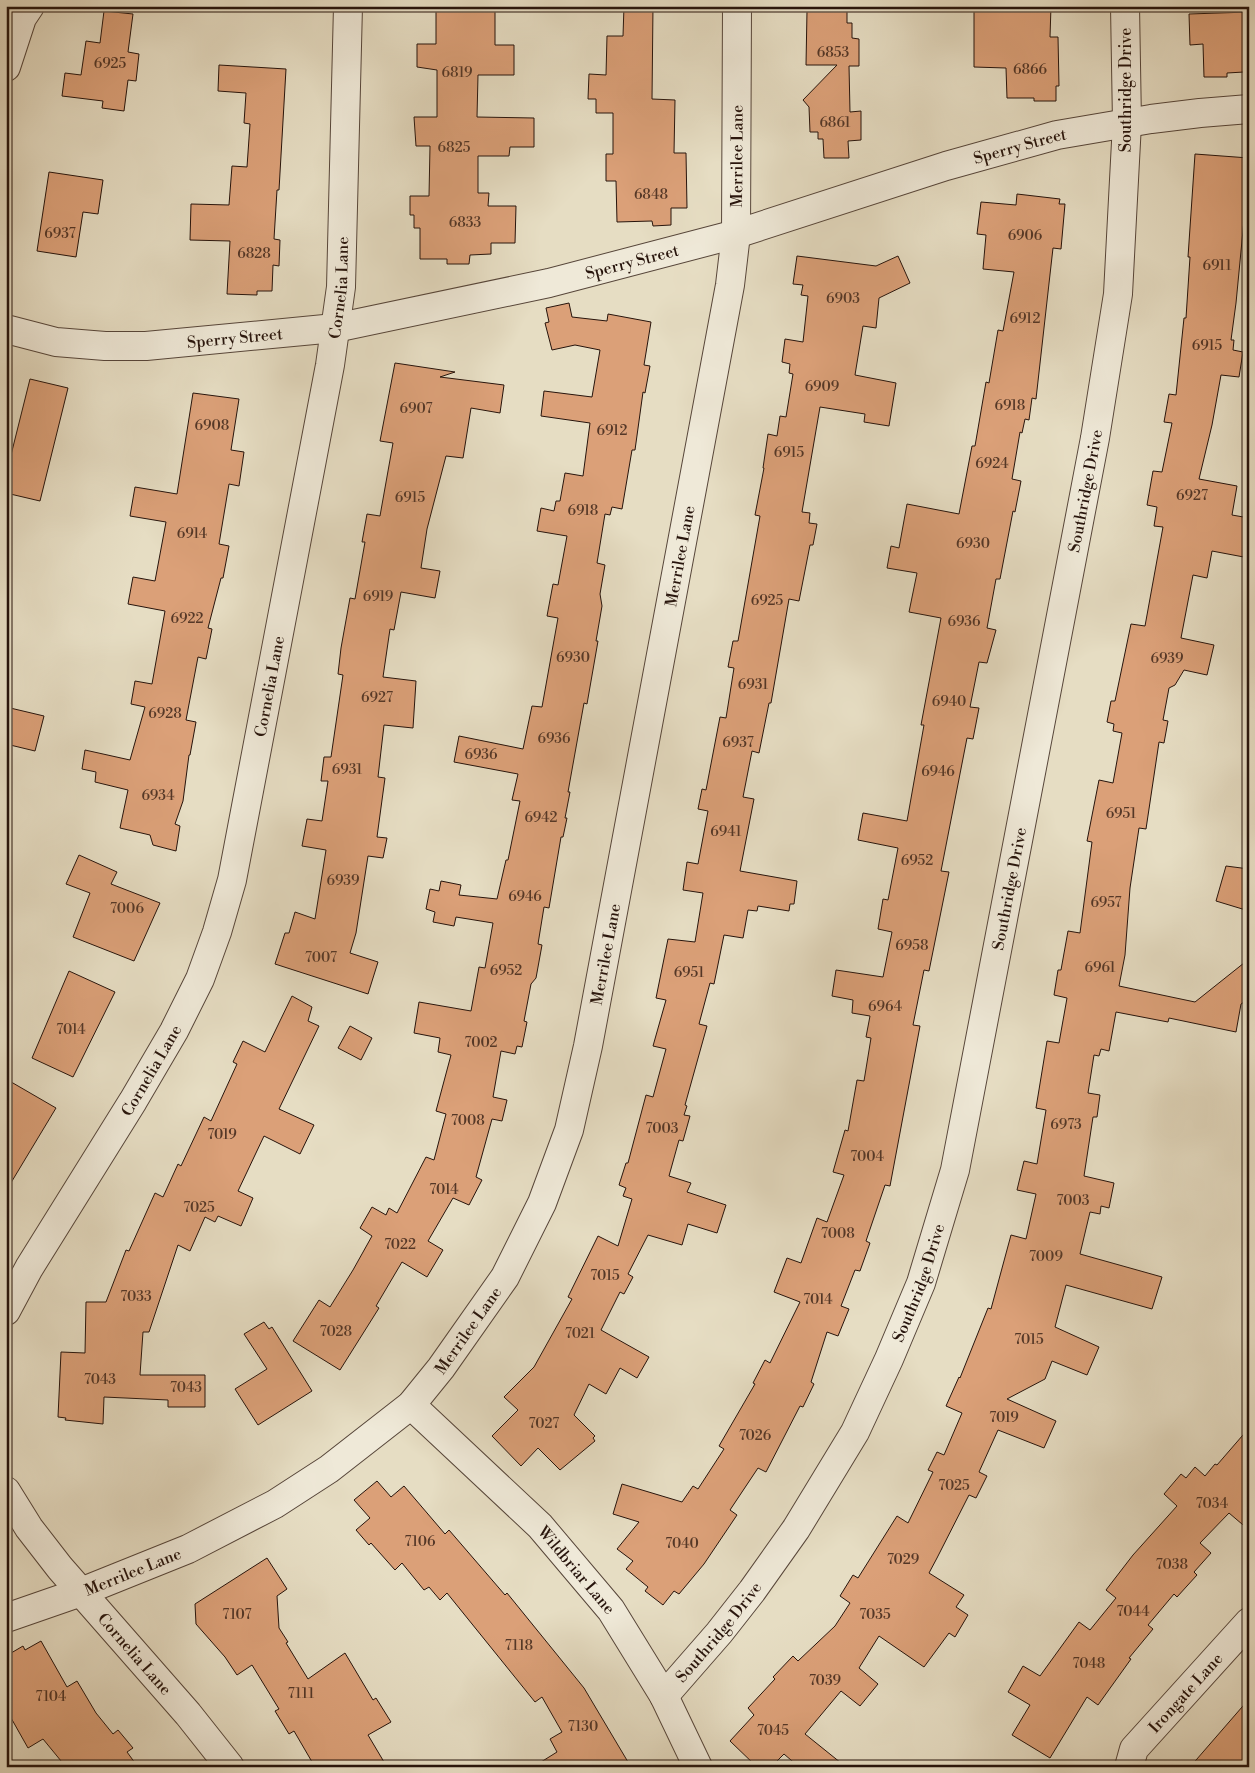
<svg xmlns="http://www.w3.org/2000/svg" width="1255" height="1773" font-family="'Libre Bodoni',serif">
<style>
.building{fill:#dba078;stroke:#27140c}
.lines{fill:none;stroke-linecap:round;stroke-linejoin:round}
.minor-casing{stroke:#57463a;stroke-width:30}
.minor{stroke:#efe9d8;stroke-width:28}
.labels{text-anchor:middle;stroke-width:4;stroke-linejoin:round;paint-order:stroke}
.number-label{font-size:14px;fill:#543727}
.street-label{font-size:16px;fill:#27140c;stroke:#efe9d8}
</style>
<rect width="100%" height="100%" fill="#e6ddc3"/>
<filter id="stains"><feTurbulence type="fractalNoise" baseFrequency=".004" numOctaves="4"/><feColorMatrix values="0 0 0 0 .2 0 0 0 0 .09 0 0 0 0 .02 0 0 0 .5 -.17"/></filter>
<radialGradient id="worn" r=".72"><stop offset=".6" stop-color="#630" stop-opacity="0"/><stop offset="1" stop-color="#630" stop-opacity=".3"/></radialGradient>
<g class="building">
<polygon points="436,6 495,6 495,45 514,45 514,75 478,75 477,117 534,118 534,147 510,147 509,156 478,156 478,193 489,193 488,206 516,206 515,243 491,243 491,254 470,255 469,264 447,264 447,259 420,259 420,228 414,228 414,215 410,215 410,196 429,196 430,146 416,146 414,117 437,117 437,70 417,67 417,44 436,44"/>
<polygon points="624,6 653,6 652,99 675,100 674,153 686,153 687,208 671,208 671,225 653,226 652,221 617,222 616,181 606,181 606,154 613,154 613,113 596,113 596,99 588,99 589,74 606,75 607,36 623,36"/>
<polygon points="974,6 1051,6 1050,37 1058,37 1059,86 1056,86 1056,101 1034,101 1034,98 1007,98 1006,68 974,67"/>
<polygon points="104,11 133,14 128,52 139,54 136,81 128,80 124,111 102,108 103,101 62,96 65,73 81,75 86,41 100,43"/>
<polygon points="807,11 847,11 847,23 852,23 852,38 859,39 859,66 849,66 850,112 861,111 861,140 848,141 849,158 824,158 823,139 818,139 818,132 810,132 809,107 803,100 837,65 806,65"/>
<polygon points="1249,12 1249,70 1244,70 1244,72 1227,73 1227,77 1204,77 1203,44 1190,45 1189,14"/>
<polygon points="219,65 286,69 279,190 277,190 274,239 280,240 279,266 273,265 272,291 257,291 257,295 227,294 230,241 190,240 191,204 229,205 232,166 247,167 250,124 244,123 246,93 218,91"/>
<polygon points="1195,154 1249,158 1249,221 1244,220 1236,303 1231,340 1234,340 1233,350 1243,352 1239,377 1221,375 1212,425 1199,479 1237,486 1232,515 1249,518 1249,558 1212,551 1207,578 1193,575 1181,638 1214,645 1207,675 1184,670 1175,685 1169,688 1163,720 1168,721 1164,743 1159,742 1146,829 1139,828 1130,888 1125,955 1119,986 1195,1002 1249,959 1249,999 1241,1004 1236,1032 1169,1018 1168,1022 1116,1012 1109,1051 1101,1049 1099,1056 1094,1055 1088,1093 1100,1095 1097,1117 1093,1117 1084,1176 1114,1183 1109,1208 1101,1206 1100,1214 1090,1212 1080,1254 1162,1277 1152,1309 1066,1285 1055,1327 1099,1347 1087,1375 1052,1361 1045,1379 1007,1399 1056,1421 1044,1448 998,1430 979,1472 987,1476 976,1498 969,1495 937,1558 929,1573 964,1595 956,1607 968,1615 955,1637 949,1633 924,1667 879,1636 859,1668 878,1684 860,1706 841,1691 805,1734 846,1767 799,1767 784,1754 771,1767 757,1767 730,1741 754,1715 748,1708 775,1679 773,1677 793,1656 798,1661 835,1626 850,1603 840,1596 853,1575 858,1578 897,1516 908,1523 933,1472 928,1470 937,1452 944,1455 962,1413 946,1406 959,1377 960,1378 988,1308 991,1309 1011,1235 1026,1239 1036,1194 1017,1190 1024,1161 1037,1164 1046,1110 1036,1108 1047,1041 1059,1043 1067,998 1054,995 1058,970 1061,970 1068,931 1080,933 1092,842 1087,841 1099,780 1113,783 1122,733 1113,731 1114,724 1107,722 1111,701 1115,701 1131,624 1145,626 1163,527 1154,526 1157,507 1147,505 1153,471 1162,472 1172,423 1164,422 1169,394 1176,395 1184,318 1186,318 1190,257 1188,257"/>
<polygon points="49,172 103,180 98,214 83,212 76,257 37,251"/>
<polygon points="1017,194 1060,199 1059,204 1065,204 1061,249 1053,248 1036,399 1032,398 1029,420 1025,419 1022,433 1020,432 1012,479 1021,481 1015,512 1013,511 1000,579 996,579 987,628 996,630 987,663 979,662 970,707 979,708 973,739 967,738 941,871 949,872 929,971 924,970 913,1025 920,1026 890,1186 885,1185 866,1241 870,1243 860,1271 855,1270 841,1306 849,1309 838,1336 827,1332 811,1382 814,1384 803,1407 800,1406 766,1472 758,1468 730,1510 737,1515 704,1564 679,1594 674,1591 663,1605 645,1591 648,1587 626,1569 633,1561 617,1549 639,1522 613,1514 622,1484 682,1502 693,1486 698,1489 724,1449 719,1446 755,1384 753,1383 765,1360 770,1363 800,1302 774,1292 787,1258 801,1263 817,1218 827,1222 844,1175 833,1172 845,1130 848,1131 857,1080 864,1081 871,1038 866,1037 870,1016 852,1013 853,1000 832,996 836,970 883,977 892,932 878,929 883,899 888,900 898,848 858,840 863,813 907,821 924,725 921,725 941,618 909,612 917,573 887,568 891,546 899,548 907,504 959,514 972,446 975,446 986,382 989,383 998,330 1003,331 1014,272 983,269 986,235 977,234 981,202 1016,205"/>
<polygon points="797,256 876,266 898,256 910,283 879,298 876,328 863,326 855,375 896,383 889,426 864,422 865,414 820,407 802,512 810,513 809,523 817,524 813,545 810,545 799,601 789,599 771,703 769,703 759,753 752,751 743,797 754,799 740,871 797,881 794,904 790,904 789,911 758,906 757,911 748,910 743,938 724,935 714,984 710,983 699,1024 707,1026 685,1105 687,1106 684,1115 690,1116 683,1141 679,1140 669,1176 691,1183 687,1192 726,1205 717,1233 688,1224 682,1245 648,1235 628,1274 633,1277 624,1294 620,1292 601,1330 649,1357 637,1378 620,1368 606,1394 589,1384 574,1415 595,1436 593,1438 595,1441 560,1470 538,1448 521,1466 492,1436 518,1410 504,1397 534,1367 572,1299 568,1297 598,1236 618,1246 632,1199 623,1196 626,1188 619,1185 626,1163 628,1163 646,1095 653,1097 666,1049 653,1046 666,1000 656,998 668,939 695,942 703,893 683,890 687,862 698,864 708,811 698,809 702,789 706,790 720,717 726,718 734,668 728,667 733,641 738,641 760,516 755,515 764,468 763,468 768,434 777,436 780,416 786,417 793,374 789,373 790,364 782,362 785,339 803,342 808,296 801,295 803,285 793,284"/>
<polygon points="569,303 572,317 607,321 608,314 651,322 644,365 650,366 645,393 643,392 635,450 632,450 622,509 612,507 610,515 605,514 597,563 605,565 600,594 602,606 596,641 598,641 587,704 584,703 568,792 570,792 565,818 567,818 563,837 561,837 549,908 544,907 538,944 542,945 536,978 531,984 524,1021 527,1022 522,1047 517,1046 515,1054 501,1051 493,1097 507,1100 502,1121 492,1119 476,1177 482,1180 469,1205 453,1198 428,1241 443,1250 427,1277 402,1262 376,1306 379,1308 340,1370 293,1341 319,1300 330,1307 353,1270 372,1236 360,1228 372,1207 386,1215 389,1208 397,1213 426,1157 434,1160 446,1114 436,1111 451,1055 438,1052 440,1038 414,1033 419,1002 471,1011 479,967 485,968 493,923 456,917 454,926 433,922 435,912 426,909 430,889 439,891 441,881 461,885 459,895 497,899 506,860 508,860 520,801 512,800 518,774 454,762 459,736 523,749 532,706 542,707 558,618 547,616 553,584 558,585 567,536 537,531 541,508 554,511 556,501 560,501 565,473 583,476 590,423 541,416 544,391 592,397 600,350 575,345 552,350 545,323 549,322 546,308"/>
<polygon points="395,363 455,372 440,377 504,385 500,413 471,408 463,458 446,456 427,529 421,568 440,571 435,598 401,592 394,630 390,629 383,677 416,681 413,728 384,725 378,777 385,778 377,837 387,838 383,858 368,856 356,933 350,953 378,962 368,994 275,964 285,933 289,933 295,912 315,919 326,850 302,846 307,819 322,821 328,781 321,781 324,757 331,757 343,675 338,674 341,648 350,598 355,599 365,542 362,542 367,514 380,516 393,443 380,441"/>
<polygon points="30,379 68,388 40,501 6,493 6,462 9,463"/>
<polygon points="193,393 239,399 231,450 244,452 239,486 229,484 219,544 229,546 223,578 221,578 208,628 212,629 206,659 198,657 186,720 196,722 190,755 189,755 183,801 175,824 180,826 176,851 153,845 150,835 120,828 128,790 95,782 96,772 82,769 85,750 130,760 145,707 131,704 135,681 152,684 165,611 128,604 133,577 155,581 166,522 130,516 135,487 177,494"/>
<polygon points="6,707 44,716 35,751 6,744"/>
<polygon points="79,855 117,872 111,884 160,903 134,961 73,937 90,893 66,884"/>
<polygon points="1226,866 1249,869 1249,911 1216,901"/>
<polygon points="69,971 115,992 73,1077 32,1058"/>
<polygon points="292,996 312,1007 308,1021 319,1026 279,1109 314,1125 300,1154 264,1136 238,1191 253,1198 241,1226 218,1216 215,1222 205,1217 190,1251 178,1245 149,1332 143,1332 140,1375 205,1375 205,1407 168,1407 168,1400 104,1397 103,1424 65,1420 66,1418 58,1417 61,1352 85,1353 86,1302 106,1302 126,1250 129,1251 155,1193 163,1197 178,1164 181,1166 204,1117 211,1121 237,1064 233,1062 243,1041 265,1052"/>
<polygon points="350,1026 372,1038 361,1060 338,1048"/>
<polygon points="6,1079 56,1108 6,1191"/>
<polygon points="264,1322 269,1329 272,1327 312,1391 258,1425 235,1389 267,1369 244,1334"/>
<polygon points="1249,1428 1249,1530 1229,1513 1200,1543 1211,1553 1194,1572 1197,1575 1177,1597 1174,1594 1148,1625 1153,1629 1129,1658 1131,1659 1098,1705 1087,1697 1050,1758 1012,1735 1030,1705 1008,1692 1023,1666 1040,1676 1079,1622 1090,1630 1116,1598 1106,1590 1133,1555 1177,1506 1164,1494 1181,1474 1186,1478 1195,1467 1205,1476 1215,1464 1217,1465"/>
<polygon points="377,1481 391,1497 404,1486 445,1534 449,1530 505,1595 507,1593 584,1688 631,1767 533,1767 557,1752 550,1739 562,1732 542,1697 535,1702 447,1593 440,1600 429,1587 424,1590 402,1563 395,1570 371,1543 369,1545 356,1530 370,1518 354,1500"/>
<polygon points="267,1558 287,1589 277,1596 279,1628 288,1642 286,1643 308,1679 345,1653 373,1700 376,1698 391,1722 368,1735 387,1767 315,1767 294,1731 289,1734 275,1711 279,1709 252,1665 237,1675 225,1657 196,1624 195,1604"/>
<polygon points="41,1641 67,1687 77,1681 96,1713 113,1734 118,1730 133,1748 127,1752 138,1767 66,1767 43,1739 28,1748 6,1709 6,1656 23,1646 25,1650"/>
<polygon points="1249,1699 1249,1767 1190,1767"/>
</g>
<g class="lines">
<defs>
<g id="minor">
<polyline points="6,67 22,18 30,6"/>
<path id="s1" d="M6,329L56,342L105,346H146L335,328L549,283L736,234L946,166L1057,135L1151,119L1200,113L1249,109"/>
<path id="s2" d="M6,1311L29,1268L133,1101L174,1031L200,979L217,932L232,880L330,365L341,287L348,6"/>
<path id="s3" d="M411,1405L540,1526L611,1610L664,1696L698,1767"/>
<path id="s4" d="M6,1491L29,1528L60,1568L188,1714L230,1767"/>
<path id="s5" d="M6,1618L81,1592L188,1549L275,1504L329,1469L411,1405L441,1368L505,1277L542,1203L569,1130L588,1046L730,285L736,234L737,6"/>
<path id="s6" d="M664,1696L719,1633L752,1591L796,1529L855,1432L889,1359L921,1283L955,1170L1095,438L1118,294L1127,123L1125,6"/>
<path id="s7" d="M1129,1767L1134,1749L1249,1622"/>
</g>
</defs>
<use href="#minor" class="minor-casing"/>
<use href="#minor" class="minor"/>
</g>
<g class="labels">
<g class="number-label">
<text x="833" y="57">6853</text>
<text x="110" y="68">6925</text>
<text x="1030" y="74">6866</text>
<text x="457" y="77">6819</text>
<text x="835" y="127">6861</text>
<text x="454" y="152">6825</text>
<text x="651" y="199">6848</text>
<text x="465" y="227">6833</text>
<text x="60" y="238">6937</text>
<text x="1025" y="240">6906</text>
<text x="254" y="258">6828</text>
<text x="1217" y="270">6911</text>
<text x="843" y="303">6903</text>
<text x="1025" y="323">6912</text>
<text x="1207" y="350">6915</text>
<text x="822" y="391">6909</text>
<text x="1010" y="410">6918</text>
<text x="416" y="413">6907</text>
<text x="212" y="430">6908</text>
<text x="612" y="435">6912</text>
<text x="789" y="457">6915</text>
<text x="992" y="468">6924</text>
<text x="1192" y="500">6927</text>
<text x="410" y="502">6915</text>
<text x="583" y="515">6918</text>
<text x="192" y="538">6914</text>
<text x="973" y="548">6930</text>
<text x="378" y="601">6919</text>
<text x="767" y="605">6925</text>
<text x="187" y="623">6922</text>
<text x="964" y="626">6936</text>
<text x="573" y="662">6930</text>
<text x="1167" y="663">6939</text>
<text x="753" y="689">6931</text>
<text x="377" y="702">6927</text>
<text x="949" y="706">6940</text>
<text x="165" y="718">6928</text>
<text x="554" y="743">6936</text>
<text x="738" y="747">6937</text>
<text x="481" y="759">6936</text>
<text x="347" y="774">6931</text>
<text x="938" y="776">6946</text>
<text x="158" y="800">6934</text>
<text x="1121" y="818">6951</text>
<text x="541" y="822">6942</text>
<text x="726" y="836">6941</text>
<text x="917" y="865">6952</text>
<text x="343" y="885">6939</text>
<text x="525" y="901">6946</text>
<text x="1106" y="907">6957</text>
<text x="127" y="913">7006</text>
<text x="912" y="950">6958</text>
<text x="321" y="962">7007</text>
<text x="1100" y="972">6961</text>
<text x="506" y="975">6952</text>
<text x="689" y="977">6951</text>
<text x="885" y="1011">6964</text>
<text x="71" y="1034">7014</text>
<text x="481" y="1047">7002</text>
<text x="468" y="1125">7008</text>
<text x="1066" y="1129">6973</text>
<text x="662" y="1133">7003</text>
<text x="222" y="1139">7019</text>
<text x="867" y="1161">7004</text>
<text x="444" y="1194">7014</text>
<text x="1073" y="1205">7003</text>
<text x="199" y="1212">7025</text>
<text x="838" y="1238">7008</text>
<text x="400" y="1249">7022</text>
<text x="1046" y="1261">7009</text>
<text x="605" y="1280">7015</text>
<text x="136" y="1301">7033</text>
<text x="818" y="1304">7014</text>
<text x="336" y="1336">7028</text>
<text x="580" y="1338">7021</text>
<text x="1029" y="1344">7015</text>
<text x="100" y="1384">7043</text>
<text x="186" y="1392">7043</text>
<text x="1004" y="1422">7019</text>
<text x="544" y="1428">7027</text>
<text x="755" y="1440">7026</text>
<text x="954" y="1490">7025</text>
<text x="1212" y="1508">7034</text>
<text x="420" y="1546">7106</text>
<text x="682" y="1548">7040</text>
<text x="903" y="1564">7029</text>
<text x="1172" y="1569">7038</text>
<text x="1133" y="1616">7044</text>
<text x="237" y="1619">7107</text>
<text x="875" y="1619">7035</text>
<text x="519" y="1650">7118</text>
<text x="1089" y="1668">7048</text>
<text x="825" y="1685">7039</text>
<text x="301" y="1698">7111</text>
<text x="51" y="1701">7104</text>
<text x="583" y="1731">7130</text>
<text x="773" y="1735">7045</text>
</g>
<g class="street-label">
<text transform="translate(1125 90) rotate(-90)" y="6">Southridge Drive</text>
<text dy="6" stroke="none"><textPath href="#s1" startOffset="1041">Sperry Street</textPath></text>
<text dy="6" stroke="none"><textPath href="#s5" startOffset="1770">Merrilee Lane</textPath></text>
<text dy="6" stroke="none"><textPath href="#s1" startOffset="636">Sperry Street</textPath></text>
<text dy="6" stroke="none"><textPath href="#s2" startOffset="1091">Cornelia Lane</textPath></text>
<text dy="6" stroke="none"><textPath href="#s1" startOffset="231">Sperry Street</textPath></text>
<text dy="6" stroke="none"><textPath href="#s6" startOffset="1299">Southridge Drive</textPath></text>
<text dy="6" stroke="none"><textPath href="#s5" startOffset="1365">Merrilee Lane</textPath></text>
<text dy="6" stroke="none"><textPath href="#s2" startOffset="686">Cornelia Lane</textPath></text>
<text dy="6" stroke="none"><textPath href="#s6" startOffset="894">Southridge Drive</textPath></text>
<text dy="6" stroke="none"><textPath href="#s5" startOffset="960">Merrilee Lane</textPath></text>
<text dy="6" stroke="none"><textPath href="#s2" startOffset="281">Cornelia Lane</textPath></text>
<text dy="6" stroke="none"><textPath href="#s6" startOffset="489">Southridge Drive</textPath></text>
<text dy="6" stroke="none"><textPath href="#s5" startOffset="555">Merrilee Lane</textPath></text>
<text dy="6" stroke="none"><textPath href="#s3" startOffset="234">Wildbriar Lane</textPath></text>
<text dy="6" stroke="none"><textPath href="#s5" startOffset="135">Merrilee Lane</textPath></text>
<text dy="6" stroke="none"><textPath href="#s6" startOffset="84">Southridge Drive</textPath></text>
<text dy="6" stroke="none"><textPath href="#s4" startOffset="208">Cornelia Lane</textPath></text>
<text dy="6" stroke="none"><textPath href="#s7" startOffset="95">Irongate Lane</textPath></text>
</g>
</g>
<rect width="1255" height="1773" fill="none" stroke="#e6ddc3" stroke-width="25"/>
<rect x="8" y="8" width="1240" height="1758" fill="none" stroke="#27140c" stroke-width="2.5"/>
<rect x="12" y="12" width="1230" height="1748" fill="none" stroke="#27140c"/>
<rect width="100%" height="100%" filter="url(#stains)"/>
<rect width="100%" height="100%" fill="url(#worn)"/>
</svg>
